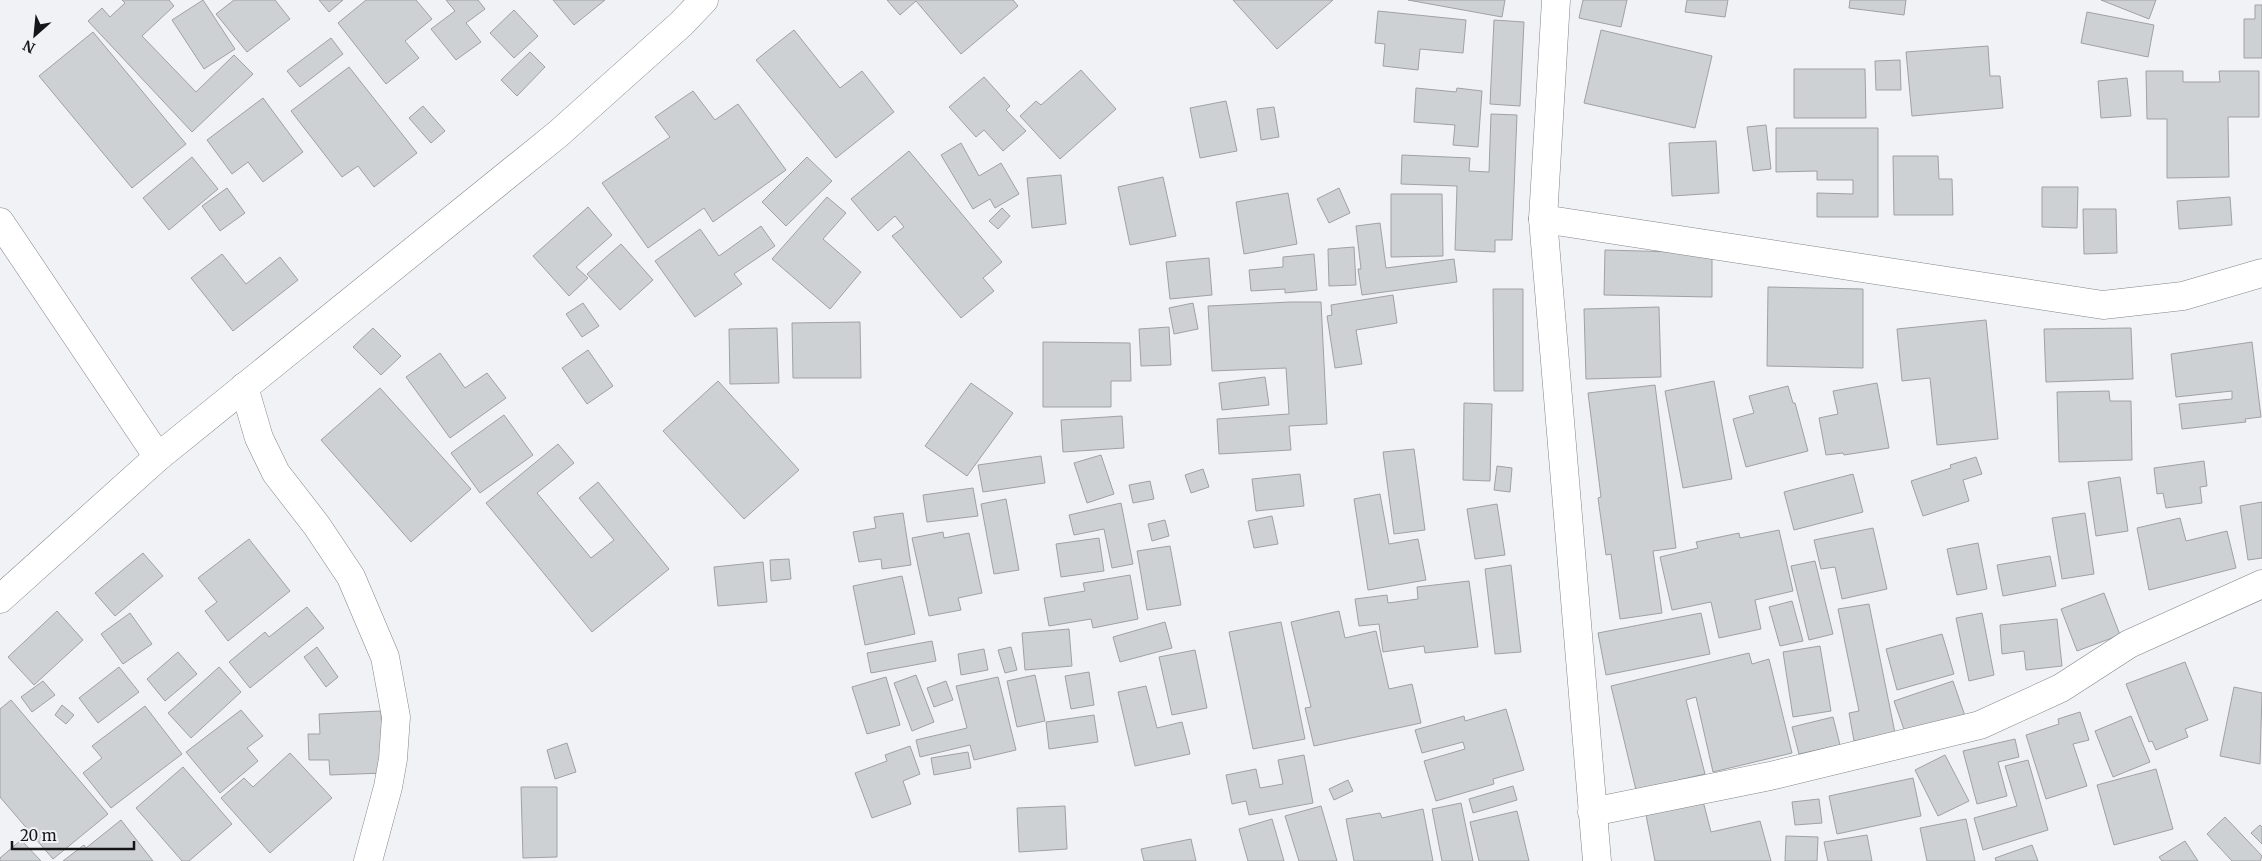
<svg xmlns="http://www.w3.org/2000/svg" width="2262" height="861" font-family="Merriweather,serif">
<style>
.building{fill:#ced1d3;stroke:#9fa1a4}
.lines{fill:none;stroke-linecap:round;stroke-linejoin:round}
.street-casing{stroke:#838587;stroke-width:29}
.secondary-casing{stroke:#838587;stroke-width:29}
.street{stroke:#fff;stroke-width:28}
.secondary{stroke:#fff;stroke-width:28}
</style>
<rect width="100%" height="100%" fill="#f0f2f5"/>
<g class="building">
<polygon points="122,0 169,0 174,6 142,36 196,92 234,55 253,74 192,132 88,21 102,8 110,17 125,3"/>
<polygon points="203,0 235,49 204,69 172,20"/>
<polygon points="234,0 275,0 290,19 247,52 216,14"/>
<polygon points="319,0 343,0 329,12"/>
<polygon points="366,0 416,0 432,19 405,41 419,58 386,84 338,23"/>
<polygon points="446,0 478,0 485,9 466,23 481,42 456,60 431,29 455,11"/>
<polygon points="553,0 605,0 574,25"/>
<polygon points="887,0 1013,0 1018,6 961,54 916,1 900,15"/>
<polygon points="1233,0 1333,0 1277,49"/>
<polygon points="1408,0 1505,0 1502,17"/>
<polygon points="1583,0 1627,0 1621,27 1579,18"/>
<polygon points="1687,0 1728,0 1725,17 1685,12"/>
<polygon points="1850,0 1906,0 1904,15 1849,8"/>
<polygon points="2101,0 2156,0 2149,19"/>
<polygon points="2255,5 2262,5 2262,58 2244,58 2244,19 2255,19"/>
<polygon points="514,10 538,36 514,58 490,33"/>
<polygon points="1378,11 1466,20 1463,53 1420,49 1418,70 1383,66 1385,44 1375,43"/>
<polygon points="2087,12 2154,25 2148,57 2081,43"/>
<polygon points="1494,20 1524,22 1520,106 1490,104"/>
<polygon points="794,30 840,88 862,71 894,112 836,158 756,60"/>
<polygon points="1601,30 1712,56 1695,128 1584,103"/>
<polygon points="93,32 186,144 132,188 39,76"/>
<polygon points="331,38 343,54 300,87 287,71"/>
<polygon points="1988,46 1990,76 2000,76 2003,108 1912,116 1906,52"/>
<polygon points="530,52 545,67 517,96 501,80"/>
<polygon points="1900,60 1901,90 1876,90 1875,61"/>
<polygon points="349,67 417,153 374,187 358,166 342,177 291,111"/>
<polygon points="1794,69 1865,69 1866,118 1794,118"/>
<polygon points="1081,70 1116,109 1060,159 1020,116 1036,101 1041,105"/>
<polygon points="2146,71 2183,71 2183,82 2220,82 2219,71 2259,71 2259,117 2228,117 2229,177 2167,178 2167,119 2147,119"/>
<polygon points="984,77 1010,106 1006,110 1026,131 1003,151 984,130 976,137 949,107"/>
<polygon points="2127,78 2131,116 2101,118 2098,81"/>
<polygon points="1416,88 1456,92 1457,88 1482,91 1478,147 1453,145 1455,125 1414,122"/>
<polygon points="693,91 715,120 738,104 786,170 713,222 704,208 648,248 602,183 670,137 655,117"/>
<polygon points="263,98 303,152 263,182 248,162 232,174 207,140"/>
<polygon points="1226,101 1237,151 1200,158 1190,108"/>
<polygon points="423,106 445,131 431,143 409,118"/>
<polygon points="1274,107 1279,137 1261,140 1257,109"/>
<polygon points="1491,114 1517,115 1512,240 1495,240 1495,252 1455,250 1457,186 1401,184 1402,155 1470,158 1469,171 1489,172"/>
<polygon points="1766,125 1771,169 1753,171 1747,127"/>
<polygon points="1776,128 1878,128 1878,217 1817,217 1817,193 1853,194 1853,180 1817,180 1817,171 1776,172"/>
<polygon points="1716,141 1719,193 1672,196 1669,143"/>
<polygon points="961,143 979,176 1001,163 1019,194 995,208 990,199 973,209 941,155"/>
<polygon points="909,151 1002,262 983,278 994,291 961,318 892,236 904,227 895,216 878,231 851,199"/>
<polygon points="1893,156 1938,156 1939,179 1952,179 1953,215 1894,215"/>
<polygon points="192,157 218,189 169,230 143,198"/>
<polygon points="807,157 832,181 786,226 762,202"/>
<polygon points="1061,175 1066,224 1032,228 1027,178"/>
<polygon points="1163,177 1176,236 1130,245 1118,187"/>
<polygon points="2042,187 2078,187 2077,228 2042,227"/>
<polygon points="227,188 245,213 220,231 202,206"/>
<polygon points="1339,188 1350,213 1329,223 1317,199"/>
<polygon points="1288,193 1297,244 1244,254 1236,202"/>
<polygon points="1391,194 1442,194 1443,256 1391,257"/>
<polygon points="827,197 846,213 823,239 861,272 830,309 772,259"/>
<polygon points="2230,197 2232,225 2179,229 2177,201"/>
<polygon points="588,207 612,235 576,267 588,278 569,296 533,256"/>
<polygon points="1002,208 1010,216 998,229 989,221"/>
<polygon points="2083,209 2116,209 2117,253 2084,254"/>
<polygon points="1380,223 1386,268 1454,259 1457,282 1362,295 1358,269 1361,269 1356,226"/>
<polygon points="761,226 775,246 734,274 742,284 695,317 655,261 700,229 719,256"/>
<polygon points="621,244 653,280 620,310 587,274"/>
<polygon points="1354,247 1356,285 1329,286 1328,249"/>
<polygon points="1605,250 1712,253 1712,297 1604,295"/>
<polygon points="222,254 246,284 280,257 298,280 233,331 191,278"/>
<polygon points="1314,254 1317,290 1285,293 1285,289 1251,291 1249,270 1283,267 1283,257"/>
<polygon points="1209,258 1212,295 1170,299 1166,262"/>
<polygon points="1768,287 1863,289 1863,368 1767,366"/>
<polygon points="1493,289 1523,289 1523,391 1494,391"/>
<polygon points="1393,295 1397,323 1356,330 1362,364 1335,368 1327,316 1332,315 1331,305"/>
<polygon points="1291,302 1321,302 1327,424 1289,426 1291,450 1219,454 1217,419 1289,414 1286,368 1212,371 1208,306"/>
<polygon points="583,303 599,326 582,337 566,314"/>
<polygon points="1193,303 1198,329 1174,334 1169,308"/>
<polygon points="1659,307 1661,377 1586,379 1584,309"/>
<polygon points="1986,320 1998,439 1937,445 1930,378 1902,381 1897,329"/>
<polygon points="860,322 861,378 793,378 792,323"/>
<polygon points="1169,327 1171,365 1141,366 1139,329"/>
<polygon points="373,328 401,356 381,375 353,347"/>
<polygon points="777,328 779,383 730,384 729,329"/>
<polygon points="2131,328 2133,379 2046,382 2044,329"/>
<polygon points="1043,342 1130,343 1131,381 1111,381 1111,407 1043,407"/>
<polygon points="2252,342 2261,417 2245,419 2246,422 2182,429 2179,404 2232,399 2232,391 2176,397 2171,354"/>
<polygon points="588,350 613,386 587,404 562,368"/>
<polygon points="440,353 465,388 487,373 506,398 450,438 406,377"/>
<polygon points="1265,377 1269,405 1222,410 1219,383"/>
<polygon points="718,381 799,470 744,519 663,431"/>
<polygon points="1714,381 1732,479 1683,488 1665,391"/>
<polygon points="971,383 1013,413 967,476 925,446"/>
<polygon points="1877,383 1889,448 1844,455 1843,453 1826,455 1819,418 1838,414 1833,391"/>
<polygon points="1655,385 1676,548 1653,551 1662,613 1620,619 1611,554 1606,555 1598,498 1601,497 1588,393"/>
<polygon points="1788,386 1793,403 1795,403 1808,451 1746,467 1733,419 1754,413 1749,396"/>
<polygon points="380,388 471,489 411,542 321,440"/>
<polygon points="2109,391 2110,401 2131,401 2132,460 2059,462 2057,392"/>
<polygon points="1464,403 1492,404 1490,481 1463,480"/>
<polygon points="504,415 533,455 480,493 451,453"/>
<polygon points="1122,416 1124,448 1063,452 1061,420"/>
<polygon points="558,444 574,463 537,493 591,558 614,540 579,498 598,482 669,569 592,632 486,503"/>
<polygon points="1414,449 1425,530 1394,534 1383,452"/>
<polygon points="1101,455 1114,494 1087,503 1074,463"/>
<polygon points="1041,456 1045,483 983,492 978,465"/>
<polygon points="1976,457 1982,474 1963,480 1969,501 1923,516 1911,481 1951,468 1950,465"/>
<polygon points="2204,461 2207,486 2200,487 2202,503 2166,508 2163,493 2157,494 2154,468"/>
<polygon points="1497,466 1512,468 1510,492 1494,490"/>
<polygon points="1203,469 1209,487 1191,493 1185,475"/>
<polygon points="1300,474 1304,506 1256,511 1252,479"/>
<polygon points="1853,474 1863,512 1794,530 1784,492"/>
<polygon points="2120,477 2128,531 2096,536 2088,482"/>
<polygon points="1150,481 1154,499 1133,503 1129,485"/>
<polygon points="973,488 978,516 927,522 923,495"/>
<polygon points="1380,494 1389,544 1418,539 1426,580 1368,590 1354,499"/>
<polygon points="1006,499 1019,570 994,574 981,504"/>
<polygon points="2262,502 2262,558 2248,560 2240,506"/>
<polygon points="1121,503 1133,564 1112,568 1104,529 1074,535 1069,515"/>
<polygon points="1497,504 1505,555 1475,559 1467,509"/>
<polygon points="903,513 911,565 882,569 881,559 859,562 853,532 876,528 874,517"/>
<polygon points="2085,513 2094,574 2062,579 2052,518"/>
<polygon points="1272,516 1278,544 1254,548 1248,521"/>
<polygon points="2180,518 2186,541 2227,531 2236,568 2149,590 2137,528"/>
<polygon points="1165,520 1169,536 1152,541 1148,524"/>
<polygon points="1873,528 1887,589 1842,599 1835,567 1821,569 1814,540"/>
<polygon points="1779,530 1793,591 1755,600 1761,629 1719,638 1711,602 1672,610 1660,557 1698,548 1696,542 1739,533 1740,538"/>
<polygon points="943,532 944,538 969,533 982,593 958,598 961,610 929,616 912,538"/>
<polygon points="1099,538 1104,571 1061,577 1056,544"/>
<polygon points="249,539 290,591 228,641 205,611 217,602 198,578"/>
<polygon points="1978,543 1987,589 1957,595 1947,549"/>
<polygon points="1170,546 1181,605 1147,610 1137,551"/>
<polygon points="143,553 163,576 115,616 95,593"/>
<polygon points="2050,556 2056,586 2003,596 1997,565"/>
<polygon points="789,559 791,579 771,581 770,560"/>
<polygon points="1815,561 1833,634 1809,640 1791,566"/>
<polygon points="763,562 767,602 718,606 714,567"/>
<polygon points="1511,565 1521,652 1495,654 1485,569"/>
<polygon points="1130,575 1138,619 1093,628 1091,619 1049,626 1044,598 1085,591 1083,583"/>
<polygon points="902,576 915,634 865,645 853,586"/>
<polygon points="1469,581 1478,647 1425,653 1424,646 1383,652 1379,624 1359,626 1355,599 1387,595 1388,603 1418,599 1417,587"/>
<polygon points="2104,593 2120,635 2077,651 2061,609"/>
<polygon points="1792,601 1803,641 1780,646 1769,607"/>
<polygon points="1869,604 1895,733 1854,741 1849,713 1859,711 1838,609"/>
<polygon points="307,607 324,628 250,688 229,662 265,632 269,637"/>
<polygon points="57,611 83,640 34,685 8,657"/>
<polygon points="1339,611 1345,638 1376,631 1389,689 1412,684 1421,723 1314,746 1305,708 1311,707 1291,622"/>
<polygon points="130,613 152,644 123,664 101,634"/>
<polygon points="1701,613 1710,654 1606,675 1598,633"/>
<polygon points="1982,613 1994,675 1969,681 1956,618"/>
<polygon points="2057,619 2062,666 2026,670 2024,651 2002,654 2000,625"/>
<polygon points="1165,622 1172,648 1120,662 1113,637"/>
<polygon points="1281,622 1305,739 1253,749 1229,632"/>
<polygon points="1069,629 1072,666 1025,670 1022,633"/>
<polygon points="1942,634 1954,674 1897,690 1886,649"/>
<polygon points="932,641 936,661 871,673 867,653"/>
<polygon points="1820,646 1831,711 1793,717 1783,652"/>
<polygon points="317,647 338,677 326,687 304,657"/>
<polygon points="1011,647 1017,670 1005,673 998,650"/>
<polygon points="984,649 988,670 961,675 958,654"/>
<polygon points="1195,650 1207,708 1172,715 1159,657"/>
<polygon points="178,652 197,674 165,701 147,679"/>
<polygon points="1749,653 1752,664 1769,659 1792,753 1713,772 1696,697 1686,700 1705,774 1636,790 1611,686"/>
<polygon points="2185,662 2208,720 2185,729 2188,737 2156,750 2152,741 2149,742 2126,684"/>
<polygon points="119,667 139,692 98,723 79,698"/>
<polygon points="219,667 241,692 191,738 168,713"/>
<polygon points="1089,672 1094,705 1071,709 1065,676"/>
<polygon points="916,675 934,722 912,731 894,683"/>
<polygon points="1035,675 1045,721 1017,727 1007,681"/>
<polygon points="886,677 900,725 867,734 852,687"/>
<polygon points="998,677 1016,750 974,760 970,745 920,757 916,740 967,728 956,686"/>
<polygon points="43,681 55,695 32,712 21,697"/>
<polygon points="946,681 953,700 934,707 927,688"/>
<polygon points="1953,681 1966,719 1907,738 1894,701"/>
<polygon points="1146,686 1157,728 1182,722 1190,754 1135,766 1118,692"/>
<polygon points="2234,687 2262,693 2260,764 2220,756"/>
<polygon points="11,700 108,814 53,859 0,797 0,709"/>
<polygon points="62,705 74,715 66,724 55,715"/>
<polygon points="145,706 182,754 111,808 83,773 102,758 92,746"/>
<polygon points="1506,709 1524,770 1493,779 1494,784 1436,801 1424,761 1465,749 1463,742 1422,753 1415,730 1464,716 1465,721"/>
<polygon points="241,710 263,736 247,748 258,761 220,793 186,752"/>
<polygon points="381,711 384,773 330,775 329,760 309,760 308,734 320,734 319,714"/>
<polygon points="2080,712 2089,740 2073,744 2087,786 2046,799 2026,735 2059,724 2058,719"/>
<polygon points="1094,715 1098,742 1049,749 1046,722"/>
<polygon points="2131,716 2150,762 2113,777 2095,731"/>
<polygon points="1833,717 1840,745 1799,754 1792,727"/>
<polygon points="2015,739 2019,757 1998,762 2007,796 1977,804 1963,751"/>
<polygon points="567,743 576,772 555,779 547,750"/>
<polygon points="910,746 920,774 903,781 911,804 872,818 855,773 887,761 885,755"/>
<polygon points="968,752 971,768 934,775 931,758"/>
<polygon points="290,753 332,798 270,853 221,798 244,778 253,787"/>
<polygon points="1304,755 1313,803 1249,815 1246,801 1232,804 1226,775 1256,769 1260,788 1283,784 1278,760"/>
<polygon points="1945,755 1969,801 1938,816 1915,770"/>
<polygon points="2028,760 2048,830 1983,850 1974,818 2017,806 2005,766"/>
<polygon points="183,767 232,824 189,861 182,861 136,808"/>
<polygon points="2156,769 2173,829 2114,845 2097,785"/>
<polygon points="1913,778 1921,816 1837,834 1829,796"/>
<polygon points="1348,780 1353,791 1334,800 1329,789"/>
<polygon points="1513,786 1517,800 1473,813 1469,799"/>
<polygon points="521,787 557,787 557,857 523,858"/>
<polygon points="1819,799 1822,823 1795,825 1792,802"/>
<polygon points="1703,801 1711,832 1760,821 1771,861 1655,861 1646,815"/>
<polygon points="1461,803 1473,861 1442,861 1432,809"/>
<polygon points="1065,806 1067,849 1019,852 1017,808"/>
<polygon points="1321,806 1337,861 1299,861 1285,816"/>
<polygon points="1423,809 1433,861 1354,861 1346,819 1380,813 1382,818"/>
<polygon points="1517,811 1529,861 1479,861 1470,822"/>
<polygon points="2225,817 2262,856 2260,861 2232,861 2207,834"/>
<polygon points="1272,819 1284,861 1248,861 1239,829"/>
<polygon points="1966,819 1975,861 1927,861 1920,828"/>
<polygon points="121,820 153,861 63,861 84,845 86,848"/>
<polygon points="2260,825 2262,827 2262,844 2251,833"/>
<polygon points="1867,835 1872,861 1828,861 1824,842"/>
<polygon points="1786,836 1818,837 1817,861 1785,861"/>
<polygon points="1191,839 1196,861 1144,861 1141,849"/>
<polygon points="21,840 41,861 0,861 0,858"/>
<polygon points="2185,841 2198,861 2162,861 2159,857"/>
<polygon points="2032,845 2038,861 1996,861 1995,858"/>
</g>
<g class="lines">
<defs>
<g id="street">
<polyline points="1543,219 2103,305 2183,296 2262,273"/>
<polyline points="0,222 158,457"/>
<polyline points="244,387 259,438 276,473 317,526 351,577 385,657 396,717 393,759 388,787 368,861"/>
<polyline points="0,599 158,457 558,134 681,24 704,0"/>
<polyline points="1592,812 1770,776 1980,725 2061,688 2129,644 2262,584"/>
</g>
<polyline id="secondary" points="1556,0 1543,219 1597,861"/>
</defs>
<use href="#street" class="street-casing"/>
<use href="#secondary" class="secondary-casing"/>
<use href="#street" class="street"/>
<use href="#secondary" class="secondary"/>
</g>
<g transform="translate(35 35) rotate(207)" stroke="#f0f2f5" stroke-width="4" paint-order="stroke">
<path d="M0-4L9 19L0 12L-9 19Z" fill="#151617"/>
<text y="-8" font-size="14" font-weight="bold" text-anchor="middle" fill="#151617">N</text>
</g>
<path d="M12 841v8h122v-8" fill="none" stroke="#151617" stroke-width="2.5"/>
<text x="20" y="841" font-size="15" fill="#151617" stroke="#f0f2f5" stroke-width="4" paint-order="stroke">20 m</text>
</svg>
